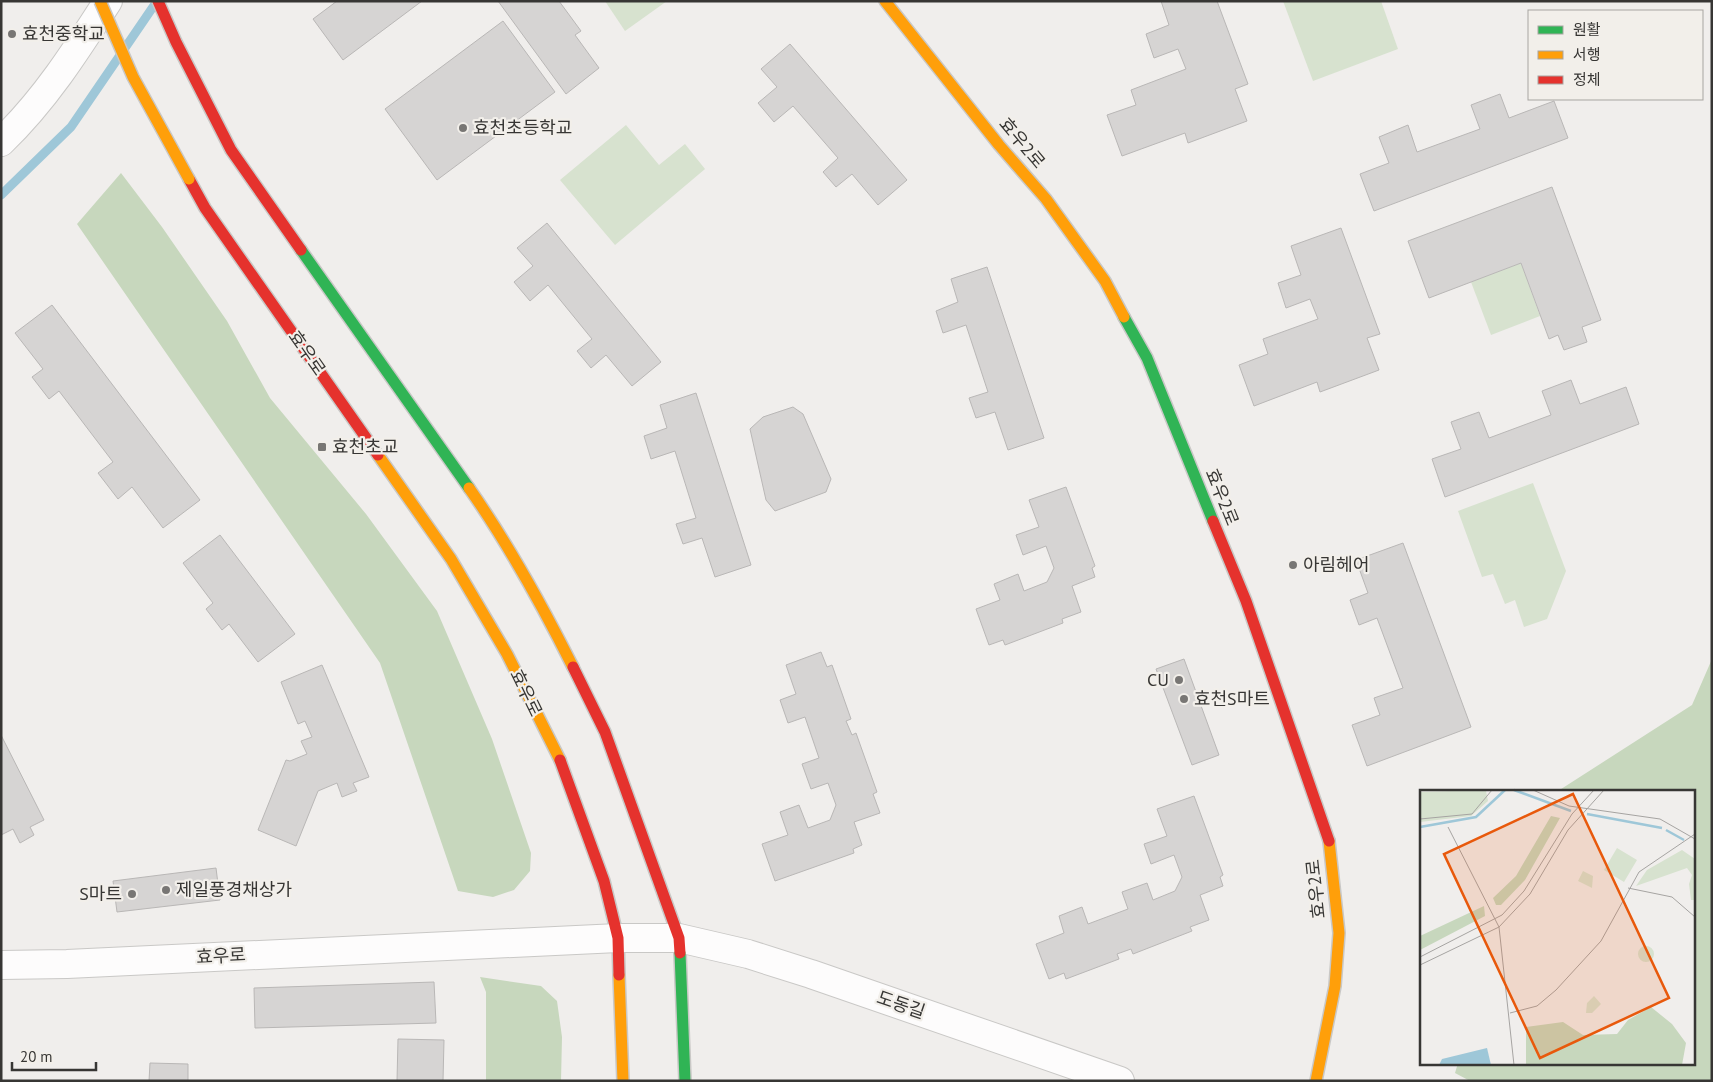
<svg xmlns="http://www.w3.org/2000/svg" width="1713" height="1082" font-family="'PT Sans','Noto Sans KR',sans-serif">
<style>
.green{fill:#d7e2cf}
.forest{fill:#c7d7bd}
.lines{fill:none;stroke-linecap:round;stroke-linejoin:round}
.stream{stroke:#9ec7d8;stroke-width:9}
.building{fill:#d6d4d3;stroke:#b9b7b6}
.street-casing{stroke:#c9c8c6;stroke-width:30}
.fast-casing{stroke:#c9c8c6;stroke-width:14}
.slow-casing{stroke:#c9c8c6;stroke-width:14}
.jam-casing{stroke:#c9c8c6;stroke-width:14}
.street{stroke:#fdfcfc;stroke-width:28}
.fast{stroke:#30b455;stroke-width:11}
.slow{stroke:#ff9f0a;stroke-width:11}
.jam{stroke:#e5322d;stroke-width:11}
.slow-bridge-casing{stroke:#c9c8c6;stroke-width:14;stroke-linecap:butt}
.slow-bridge{stroke:#ff9f0a;stroke-width:11}
.poi-dot{fill:#787674;stroke:#f2efea;stroke-width:2}
.labels{text-anchor:middle;stroke-width:4.5;stroke-linejoin:round;paint-order:stroke}
.poi-label{font-size:18px;fill:#373634;stroke:#f2efea;text-anchor:start}
.street-label{font-size:18px;fill:#373634;stroke:#f2efea}
.inset-river{fill:none;stroke:#9ec7d8;stroke-width:2.5}
.inset-road{fill:none;stroke:#a6a4a2;stroke-width:1}
.view{fill:#e8590c;fill-opacity:0.15;stroke:#e8590c;stroke-width:2.5}
.inset-edge{fill:none;stroke:#373634;stroke-width:2.5}
</style>
<rect width="100%" height="100%" fill="#f0eeec"/>
<g class="green">
<polygon points="605,1 667,1 625,31"/>
<polygon points="1283,1 1381,1 1398,49 1313,81"/>
<polygon points="626,125 659,165 685,144 705,169 615,245 560,180"/>
<polygon points="1521,263 1540,316 1491,335 1471,282"/>
<polygon points="1533,483 1566,571 1547,619 1524,627 1515,600 1505,604 1493,574 1482,577 1458,511"/>
</g>
<g class="forest">
<polygon points="121,173 162,227 227,321 270,398 366,514 437,611 492,739 531,853 530,871 514,890 493,897 458,891 380,663 77,224"/>
<polygon points="1712,659 1712,1081 1470,1081 1455,1073 1458,1063 1694,1063 1694,791 1558,791 1692,705"/>
<polygon points="480,977 541,986 557,1001 562,1037 561,1081 486,1081 486,992"/>
</g>
<g class="lines">
<polyline class="stream" points="1,195 71,127 155,4"/>
</g>
<g class="building">
<polygon points="337,1 422,1 343,60 313,19"/>
<polygon points="498,1 559,1 581,31 575,35 599,68 566,94"/>
<polygon points="1161,1 1217,1 1248,84 1235,89 1247,121 1188,143 1185,133 1122,156 1107,115 1136,105 1131,90 1186,69 1178,49 1154,58 1146,34 1169,25"/>
<polygon points="503,21 555,92 437,180 385,109"/>
<polygon points="790,44 907,180 878,205 852,174 836,187 823,172 838,158 793,106 774,122 758,103 777,87 761,69"/>
<polygon points="1500,94 1509,118 1554,101 1568,138 1374,211 1360,174 1389,163 1379,137 1408,125 1417,152 1480,129 1471,105"/>
<polygon points="1552,187 1601,320 1582,327 1587,342 1564,350 1558,335 1549,339 1521,263 1429,298 1408,241"/>
<polygon points="547,223 661,362 632,386 606,355 591,368 577,351 592,339 548,285 530,301 514,282 533,266 517,248"/>
<polygon points="1341,228 1380,334 1367,338 1379,370 1320,392 1317,382 1254,406 1239,365 1268,354 1263,339 1318,319 1310,299 1286,308 1278,283 1301,275 1291,246"/>
<polygon points="987,267 1044,438 1008,450 995,412 976,418 969,398 988,392 966,325 943,333 936,311 958,302 951,279"/>
<polygon points="52,305 200,500 163,528 132,487 118,499 98,473 113,462 59,391 49,399 32,377 43,369 15,333"/>
<polygon points="1571,380 1580,404 1626,387 1639,424 1445,497 1432,459 1461,449 1451,422 1479,412 1489,438 1551,415 1542,391"/>
<polygon points="696,393 751,565 715,577 702,538 683,544 676,524 696,518 675,451 651,459 644,436 667,428 660,405"/>
<polygon points="793,407 803,414 831,479 826,492 775,511 766,500 750,429 763,417"/>
<polygon points="1066,487 1095,566 1092,568 1095,577 1072,586 1081,612 1062,619 1063,623 1005,645 1003,640 989,645 976,609 1000,600 994,584 1018,574 1024,591 1047,582 1054,568 1046,546 1023,555 1016,535 1039,527 1029,500"/>
<polygon points="220,535 295,634 258,662 229,624 222,630 206,609 213,603 183,563"/>
<polygon points="1403,543 1471,727 1367,766 1352,725 1380,715 1374,698 1403,688 1377,618 1359,625 1350,600 1368,593 1356,560"/>
<polygon points="821,652 827,667 832,665 851,719 846,721 852,735 856,733 877,792 873,794 880,813 854,822 862,845 853,849 854,853 775,881 762,844 788,835 780,812 799,805 808,828 830,820 836,805 828,783 811,789 802,764 819,758 805,717 788,723 780,700 796,694 786,665"/>
<polygon points="1184,659 1219,755 1192,765 1156,669"/>
<polygon points="322,665 369,777 353,783 357,791 342,797 337,783 318,791 296,846 258,830 286,760 290,761 307,754 301,741 312,737 305,721 298,724 281,682"/>
<polygon points="1,735 44,820 30,827 34,835 20,843 13,829 1,835"/>
<polygon points="1194,796 1223,875 1220,877 1223,886 1200,895 1209,920 1190,927 1192,931 1133,954 1131,949 1117,954 1119,959 1066,979 1064,973 1049,979 1036,944 1064,933 1059,916 1082,907 1088,924 1128,909 1122,892 1147,883 1153,900 1175,891 1182,877 1174,855 1151,864 1144,844 1167,836 1157,809"/>
<polygon points="216,868 220,900 117,912 113,881"/>
<polygon points="434,982 436,1023 255,1028 254,988"/>
<polygon points="398,1039 444,1040 443,1081 397,1081"/>
<polygon points="150,1063 188,1064 188,1081 149,1081"/>
</g>
<g class="lines">
<defs>
<g id="street">
<path d="M1,142C44,101 76,51 108,1"/>
<polyline points="1,965 67,964 618,938 679,938 748,954 811,974 1120,1081"/>
</g>
<g id="fast">
<polyline points="301,250 469,488"/>
<polyline points="1124,317 1147,358 1213,521"/>
<polyline points="680,953 685,1081"/>
</g>
<g id="slow">
<polyline points="885,1 999,145 1046,199 1105,281 1124,317"/>
<polyline points="378,455 451,559 507,654 560,760"/>
<path d="M469,488C509,545 542,605 573,667"/>
<polyline points="619,975 623,1081"/>
<polyline points="1316,1081 1335,986 1339,933 1329,841"/>
</g>
<g id="jam">
<polyline points="158,1 176,42 231,150 301,250"/>
<polyline points="189,179 205,208 378,455"/>
<polyline points="1213,521 1246,601 1329,841"/>
<polyline points="573,667 605,732 679,938 680,953"/>
<polyline points="560,760 604,881 618,938 619,975"/>
</g>
</defs>
<use href="#street" class="street-casing"/>
<use href="#fast" class="fast-casing"/>
<use href="#slow" class="slow-casing"/>
<use href="#jam" class="jam-casing"/>
<use href="#street" class="street"/>
<use href="#fast" class="fast"/>
<use href="#slow" class="slow"/>
<use href="#jam" class="jam"/>
<defs>
<polyline id="slow-bridge" points="100,1 133,77 189,179"/>
</defs>
<use href="#slow-bridge" class="slow-bridge-casing"/>
<use href="#slow-bridge" class="slow-bridge"/>
</g>
<g class="poi-dot">
<circle cx="12" cy="34" r="5"/>
<circle cx="463" cy="128" r="5"/>
<rect x="317" y="442" width="10" height="10" rx="2.5"/>
<circle cx="1293" cy="565" r="5"/>
<circle cx="1179" cy="680" r="5"/>
<circle cx="1184" cy="699" r="5"/>
<circle cx="166" cy="890" r="5"/>
<circle cx="132" cy="894" r="5"/>
</g>
<g class="labels">
<g class="poi-label">
<text x="22" y="40">효천중학교</text>
<text x="473" y="134">효천초등학교</text>
<text x="332" y="453">효천초교</text>
<text x="1303" y="571">아림헤어</text>
<text x="1169" y="686" text-anchor="end">CU</text>
<text x="1194" y="705">효천S마트</text>
<text x="176" y="896">제일풍경채상가</text>
<text x="122" y="900" text-anchor="end">S마트</text>
</g>
<g class="street-label">
<text transform="translate(1022 143) rotate(50)" y="6">효우2로</text>
<text transform="translate(307 353) rotate(55)" y="6">효우로</text>
<text transform="translate(1222 497) rotate(68)" y="6">효우2로</text>
<text transform="translate(526 693) rotate(64)" y="6">효우로</text>
<text transform="translate(1316 889) rotate(-96)" y="6">효우2로</text>
<text transform="translate(221 956) rotate(-3)" y="6">효우로</text>
<text transform="translate(901 1005) rotate(19)" y="6">도동길</text>
</g>
</g>
<g transform="translate(1420 790)">
<rect width="275" height="275" fill="#f0eeec"/>
<path d="M61,0L66,1L68,11L51,26L0,32V2ZM197,58L217,70L204,92L184,80ZM262,60L275,69V110H271L269,94L272,85L267,78L216,96L227,80ZM163,81L173,86L172,98L158,91ZM218 164a8 8 0 1 1 16 0a8 8 0 1 1-16 0ZM174,206L181,214L172,223H166L167,213Z" fill="#d7e2cf"/>
<path d="M131,26L140,28L105,90L81,115H76L73,108L96,86ZM64,116L65,126L0,160V146ZM231,217L252,234L266,253L262,275H106V237L143,232L163,245L197,244L208,230Z" fill="#c7d7bd"/>
<path d="M67,258L71,275H19L22,269Z" fill="#9ec7d8"/>
<path class="inset-river" d="M94,0L151,21M167,24L242,38M0,37L56,27L85,0M246,40L264,50"/>
<path class="inset-road" d="M113,0L149,16L240,29L275,49M0,29L52,24L72,0M28,37L79,137L94,275M208,98L252,107L275,127M0,167L82,125L104,101L152,24L174,0M0,175L79,137L110,104L148,40L184,0M90,223L117,216L136,200L181,151L219,82L275,44"/>
<path class="view" d="M153,4L249,208L120,268L24,64Z"/>
<rect width="275" height="275" class="inset-edge"/>
</g>
<rect width="1713" height="1082" fill="none" stroke="#373634" stroke-width="5"/>
<rect x="1528" y="10" width="175" height="90" fill="#f2efea" stroke="#a7a5a1"/>
<rect x="1538" y="26" width="25" height="8" fill="#30b455" stroke="#a7a5a1"/>
<text x="1573" y="35" font-size="15" fill="#373634">원활</text>
<rect x="1538" y="51" width="25" height="8" fill="#ff9f0a" stroke="#a7a5a1"/>
<text x="1573" y="60" font-size="15" fill="#373634">서행</text>
<rect x="1538" y="76" width="25" height="8" fill="#e5322d" stroke="#a7a5a1"/>
<text x="1573" y="85" font-size="15" fill="#373634">정체</text>
<path d="M12 1062v8h84v-8" fill="none" stroke="#373634" stroke-width="2.5"/>
<text x="20" y="1062" font-size="15" fill="#373634" stroke="#f2efea" stroke-width="4" paint-order="stroke">20 m</text>
</svg>
